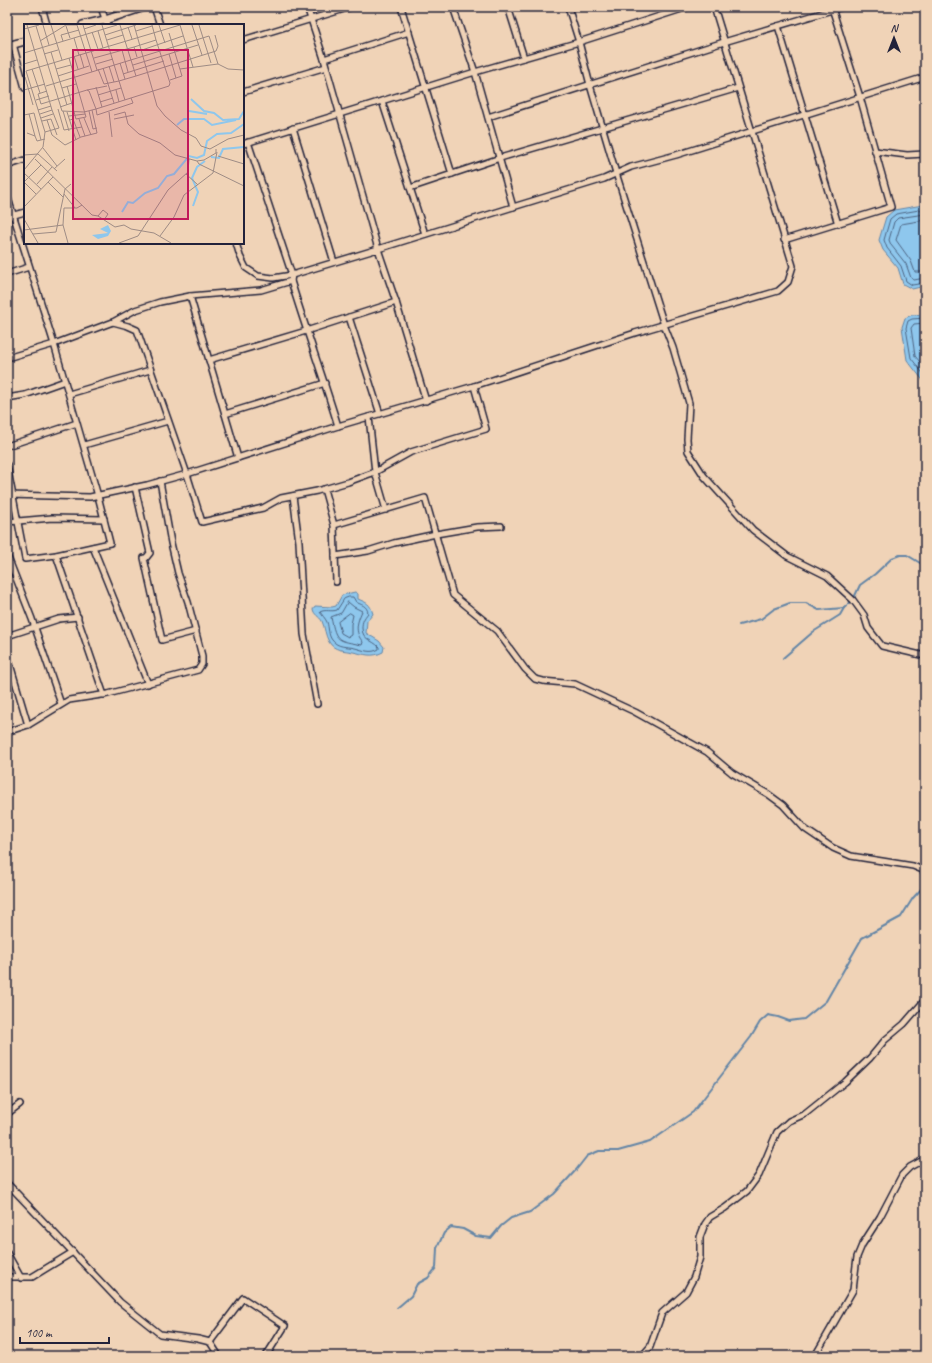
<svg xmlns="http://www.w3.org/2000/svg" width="932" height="1363" font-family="Caveat,sans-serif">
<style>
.water{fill:#8ec7ed;stroke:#6385a6}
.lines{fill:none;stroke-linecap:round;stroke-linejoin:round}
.shore{stroke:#4d6482;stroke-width:1}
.stream{stroke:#6385a6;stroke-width:2}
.street-casing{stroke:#22223b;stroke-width:8}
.secondary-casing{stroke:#22223b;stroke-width:10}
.street{stroke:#f0d3b7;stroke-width:5}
.secondary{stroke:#f0d3b7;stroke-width:7}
.inset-river{fill:none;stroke:#8ec7ed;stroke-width:2}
.inset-road{fill:none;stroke:#9e8c85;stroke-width:1}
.view{fill:#c2185b;fill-opacity:0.15;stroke:#c2185b;stroke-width:2}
.inset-edge{fill:none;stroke:#22223b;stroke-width:2}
</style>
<rect width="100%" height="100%" fill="#f0d3b7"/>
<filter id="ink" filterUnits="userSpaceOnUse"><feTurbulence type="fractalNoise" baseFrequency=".025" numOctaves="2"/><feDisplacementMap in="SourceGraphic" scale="8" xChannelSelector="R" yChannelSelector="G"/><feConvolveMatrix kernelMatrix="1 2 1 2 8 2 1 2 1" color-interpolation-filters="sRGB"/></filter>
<g filter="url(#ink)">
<g class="water">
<polygon points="923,205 925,206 925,286 912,289 903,284 898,268 883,250 879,240 886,217 894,210"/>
<polygon points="925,314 925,383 907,360 902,327 905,318 912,315"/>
<path d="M355,592L358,594V599C367,603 370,603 373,614L367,621L366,633L379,641L384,647L383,652C372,658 364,654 353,652C344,650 334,651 329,642C325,635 325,628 322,621C319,616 314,615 313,609L315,606L332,607L336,606L342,595Z"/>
</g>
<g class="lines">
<g class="shore">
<polyline points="925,209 896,214 890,219 884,240 887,248 901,266 906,281 912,285 925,283"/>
<polyline points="925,214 898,218 894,222 889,240 891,245 906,264 911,278 914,280 925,278"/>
<polyline points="925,220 901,224 896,240 911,261 915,272 925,272"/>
<polyline points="925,318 912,319 908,321 906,328 911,358 925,376"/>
<polyline points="925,323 914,324 911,328 915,356 925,368"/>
<path d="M349,597H353L356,602C361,605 367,605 368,613C364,618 362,621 362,628C362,640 373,640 379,647V649C371,654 363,650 355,648C347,646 338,648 332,640C328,635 329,628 327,622C325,618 322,615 320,612C325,609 332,612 337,610L344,599Z"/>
<path d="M348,602L354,607L362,611C357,622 354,632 363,642L362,645C338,640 336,643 331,617L341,613Z"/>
<polygon points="350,613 353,615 351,624 351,635 348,637 341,633 338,622"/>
</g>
<g class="stream">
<polyline points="739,625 761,619 774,609 790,603 806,603 819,610 844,608 853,600 860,585 875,574 892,558 900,555 907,555 925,566"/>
<polyline points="783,658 813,632 840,615 844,608"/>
<polyline points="397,1308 411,1296 417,1284 428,1278 436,1268 437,1248 444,1233 451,1227 463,1229 476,1236 491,1238 501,1226 511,1218 530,1212 554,1194 576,1170 587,1156 599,1151 618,1151 650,1142 693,1112 751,1037 760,1022 768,1015 778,1017 789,1021 804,1019 826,1001 862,938 901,917 913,898 925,885"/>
</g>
<defs>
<g id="street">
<polyline points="42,7 47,25"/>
<polyline points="101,7 107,25"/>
<polyline points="154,7 160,25"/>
<polyline points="307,7 324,59 378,249 513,207 475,72 453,7"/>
<polyline points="401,7 452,174"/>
<polyline points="508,7 524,58"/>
<polyline points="568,7 579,42 590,85 616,173 664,325 673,348 689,403 687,439 688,451 704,476 753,530 787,556 827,576 853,600 864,615 868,628 882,646 925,656"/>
<polyline points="778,26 838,224"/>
<polyline points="243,40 351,7"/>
<polyline points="13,44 25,88"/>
<polyline points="324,59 409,32"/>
<polyline points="243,92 326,67"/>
<polyline points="382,101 425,234"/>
<polyline points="488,117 724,42 842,7"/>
<polyline points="293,128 334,262"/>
<path d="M248,142L292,275L291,281C306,330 323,377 338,426"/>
<polyline points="243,144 475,72 579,42 688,7"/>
<polyline points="875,151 907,155 925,154"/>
<polyline points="7,166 25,160"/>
<polyline points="410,188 500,158 738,88"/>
<polyline points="7,195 54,344 98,496 110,543 56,555 25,559 7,465"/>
<polyline points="513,207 604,179 631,167 676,155 925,77"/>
<polyline points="7,217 25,212"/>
<polyline points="784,240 891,207 860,97 832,8"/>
<polyline points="236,243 240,256 246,268 258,276 273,278 292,275 378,249 396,302 426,401"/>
<polyline points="7,274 29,267"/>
<polyline points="190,296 238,458"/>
<polyline points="349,317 380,414"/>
<polyline points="113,322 135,310 160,302 190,296 261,290 291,281"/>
<polyline points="7,358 54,344 113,322 128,326 137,330 187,474 338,426 474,386 635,333 778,291 788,282 793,266 714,7"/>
<polyline points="209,360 306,331 396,302"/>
<polyline points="69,394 150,370"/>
<polyline points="7,398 25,395 65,381"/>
<polyline points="225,414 325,383"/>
<polyline points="369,417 375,472 386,510"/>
<polyline points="84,445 168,421"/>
<polyline points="7,446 77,423"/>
<polyline points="135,487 150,553 146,558 144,558 162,640 196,631"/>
<polyline points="324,489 334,525 336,582"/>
<polyline points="7,495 90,497 147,485 187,474 202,522 263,508 281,498 317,491 348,482 375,472 411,452 486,429 474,386"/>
<polyline points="293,496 299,542 304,634 317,704"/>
<polyline points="7,522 52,518 104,519"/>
<polyline points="334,525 425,498 453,595 497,631 525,669 535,679 543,681 575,684 635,712 707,752 732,773 768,794 783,805 805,829 833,848 851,856 913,866 925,871"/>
<polyline points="93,547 148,684"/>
<polyline points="7,555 32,619 61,704"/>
<polyline points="56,555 104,695"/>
<polyline points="335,556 368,551 394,543 436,534 477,527 501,526"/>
<polyline points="7,636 59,619 78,617"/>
<polyline points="7,654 28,725"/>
<polyline points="7,732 28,725 69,700 108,694 198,670 202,664 202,656 188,602 178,573 171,543 160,481"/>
<polyline points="7,1114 20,1104"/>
<polyline points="7,1183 120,1302 160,1334 198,1339 210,1342 219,1356"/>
<polyline points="7,1253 21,1278"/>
<polyline points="7,1277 32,1277 73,1252"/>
<polyline points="210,1342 243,1298 285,1326 266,1356"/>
<polyline points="642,1356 650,1347 662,1313 686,1292 694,1277 700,1257 700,1237 705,1224 710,1217 725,1208 747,1191 759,1175 777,1132 789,1121 805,1114 845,1082 870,1058 885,1040 904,1024 925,1000"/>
<polyline points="815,1356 853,1290 857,1257 862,1245 880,1217 902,1175 910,1167 925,1159"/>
</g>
<g id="secondary">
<polyline points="83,25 105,20 144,7"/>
<polyline points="7,46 25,41"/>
</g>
</defs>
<use href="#street" class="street-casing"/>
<use href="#secondary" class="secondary-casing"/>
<use href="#street" class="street"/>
<use href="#secondary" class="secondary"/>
</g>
</g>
<g transform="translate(24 24)">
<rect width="220" height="220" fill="#f0d3b7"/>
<path d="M84,201L87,207L84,212L74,215L68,211L84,209L76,205Z" fill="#8ec7ed"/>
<path class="inset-river" d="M167,75L180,87L190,89L199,96L215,95L220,87M165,87L183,90M153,101L160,95H180L188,101L212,96M187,133L195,134L199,125L220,123M169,182L174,168L168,154L173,143L181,137M98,188L104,178L109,179L121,169L134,164L143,152L150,150L165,132L173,134L180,131L183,117L193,110L207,109L220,100"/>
<path class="inset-road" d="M3,1L28,86L16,90M19,1L25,21M27,1L38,36M53,1L68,48M59,1L73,46M78,1L95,57L112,52L96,1M110,1L133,82L141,92L157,106L172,114L177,122L186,125L204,115L220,111M135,1L141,19M156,1L169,43M168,1L178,31M175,1L187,39M12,2L38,87L60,88L72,85L73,91L109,79L107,74M42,2L46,14M104,3L108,15M0,5L15,1M60,5L72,1M74,7L79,24M112,7L128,2M68,8L74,25M145,9L158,52L146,56M81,11L112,1M50,14L55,31M83,16L99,11M16,17L42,1H53M39,17L37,11L55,6M110,23L132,16L128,1M98,26L104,48M118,26L159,12M27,28L43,81M0,29L93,1M20,30L34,26M56,30L60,44M145,30L152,54M50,32L54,45M70,34L110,23L113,33M96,39L101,55M0,40L13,36M72,40L89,35M109,41L174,21M85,42L90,58M79,44L90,79M8,45L16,69M32,45L47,41M74,45L80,60L95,57L101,76M156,45L194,40L204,45L220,46M99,50L140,37M34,52L65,42M112,52L192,27L194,22L191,11M1,53L9,81M22,62L185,12L194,40M43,62L52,95L62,93L45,34M72,63L78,83M38,64L52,60M0,66L21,60M63,66L83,62M92,66L95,78M23,67L14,70L17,80L63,66L65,67L72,85L145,62L146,59L132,16M74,71L97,64M12,76L25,72M76,78L89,74M36,83L48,79M34,85L40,106L58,103M14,86L27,82M28,86L35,104M39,87L45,107M65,87L69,105L73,104M43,88L52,116M85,88L88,113M5,90L11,112M0,91L10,89L17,116M90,91L101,88L104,100L115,110L136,119L151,131L173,137L175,140L220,162M45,92L61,90M17,94L29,90M60,94L67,111M55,95L61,112M90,95L110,91M23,96L28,111L41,121L57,113L73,109L68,86M46,96L49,95L56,113M18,97L27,95L33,111M21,108L35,104M3,109L11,112L13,117L21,115M19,124L33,142M0,131L14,130L33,147M194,132L220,140M11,135L68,191L74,192L91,203L100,201L107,205L130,209L147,219M173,137L180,136L192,129V125M30,145L41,135M0,146L19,123L21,108L2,47L156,1M0,149L17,165M162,150L174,161M24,158L39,173M13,160L28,143M12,170L0,158L17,141M40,170L51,184M0,183L29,153M40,184L39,201L44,219M40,184H53L58,181M74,192L79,186L84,190L80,196M0,195L14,219M0,206L39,201M9,210L32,208L41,165L47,160M136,212L150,193L160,171L189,149L193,128M95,219L114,212L144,166L164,148L165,135"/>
<path class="view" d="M49,26H164V195H49Z"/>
<rect width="220" height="220" class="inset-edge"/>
</g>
<rect width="932" height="1363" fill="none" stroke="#f0d3b7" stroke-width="24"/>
<rect x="12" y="12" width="908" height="1339" fill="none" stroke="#22223b" stroke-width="1.5" filter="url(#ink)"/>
<g transform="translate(894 38)" stroke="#f0d3b7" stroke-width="3" paint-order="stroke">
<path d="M0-3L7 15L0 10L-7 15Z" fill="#22223b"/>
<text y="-6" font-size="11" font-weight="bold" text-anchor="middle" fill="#22223b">N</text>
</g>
<path d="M20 1337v6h89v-6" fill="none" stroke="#22223b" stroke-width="2"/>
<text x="26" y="1337" font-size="12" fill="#22223b" stroke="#f0d3b7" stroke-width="3" paint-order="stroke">100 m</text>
</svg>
